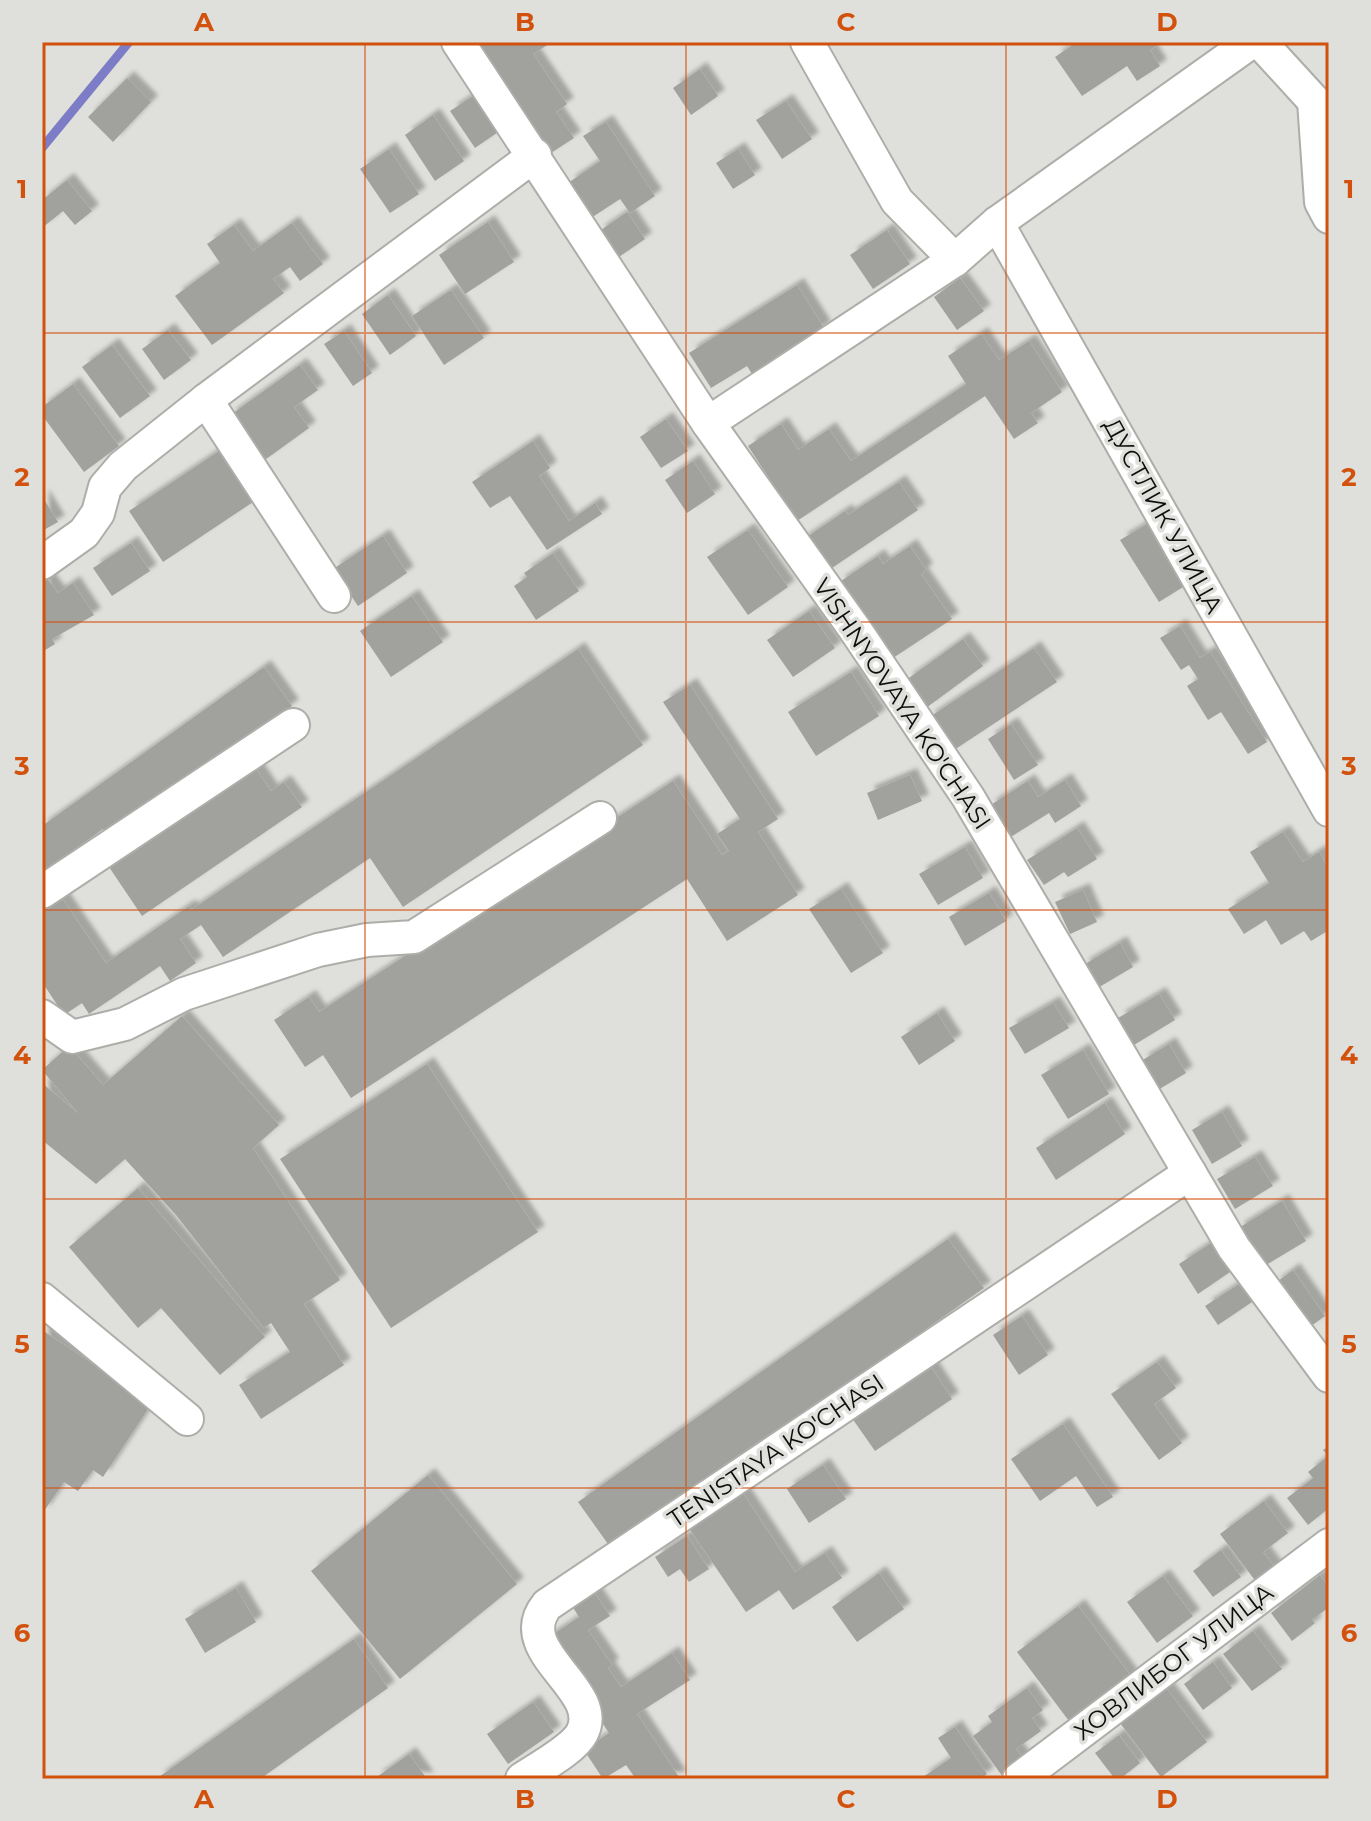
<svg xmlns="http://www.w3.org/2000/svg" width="1371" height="1821" font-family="Montserrat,sans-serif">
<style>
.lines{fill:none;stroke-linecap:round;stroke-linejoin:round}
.stream{stroke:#7d7dc7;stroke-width:9}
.building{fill:#a1a19d;filter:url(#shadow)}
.minor-casing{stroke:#adada9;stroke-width:36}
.minor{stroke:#fff;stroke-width:32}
.grid{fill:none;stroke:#d2510c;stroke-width:2;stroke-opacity:0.55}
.labels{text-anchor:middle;stroke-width:7;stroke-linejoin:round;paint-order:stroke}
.street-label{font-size:24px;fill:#0d0d0c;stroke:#dfdfdb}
.neatline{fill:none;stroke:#d2510c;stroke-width:3}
.grid-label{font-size:26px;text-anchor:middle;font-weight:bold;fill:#d2510c}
</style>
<defs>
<filter id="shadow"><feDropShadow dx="7" dy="-7" stdDeviation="2" flood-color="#0004"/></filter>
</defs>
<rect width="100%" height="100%" fill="#dfdfdb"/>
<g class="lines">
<polyline class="stream" points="42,148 129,42"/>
</g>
<g class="building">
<polygon points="479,42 552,42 533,54 567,104 556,112 574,138 548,155 478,50 483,48"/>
<polygon points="1077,42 1162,42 1150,50 1160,66 1137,81 1127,66 1082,96 1055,57"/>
<polygon points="700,69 718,96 691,115 673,88"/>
<polygon points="127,78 151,102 113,142 88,117"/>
<polygon points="479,92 504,128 475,148 450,111"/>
<polygon points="786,101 812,139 782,159 756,120"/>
<polygon points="433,115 464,161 435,181 405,135"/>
<polygon points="606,122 655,196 630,213 620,199 591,218 568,183 600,161 583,136"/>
<polygon points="389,149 419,194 390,213 360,169"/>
<polygon points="738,149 755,175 733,189 716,163"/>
<polygon points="67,180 92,211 75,225 63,211 42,228 42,200"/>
<polygon points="627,212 645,239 616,259 598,232"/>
<polygon points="488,222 514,262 465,294 439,255"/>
<polygon points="292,223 323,264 300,281 290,267 273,279 284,293 212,345 175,296 220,263 207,244 234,225 253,251"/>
<polygon points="887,230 910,264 873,289 850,255"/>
<polygon points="960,278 984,311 957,330 934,297"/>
<polygon points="797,285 824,328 752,374 747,366 711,388 689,353"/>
<polygon points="451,290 484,338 444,365 412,316"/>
<polygon points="388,295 416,336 390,355 362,314"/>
<polygon points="168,330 191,360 164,380 142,349"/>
<polygon points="344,331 372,373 353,386 324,344"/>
<polygon points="981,334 999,360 1029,341 1062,392 1031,413 1038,423 1014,439 985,396 797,521 748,446 781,424 798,450 829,429 851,461 966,384 948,356"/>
<polygon points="112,345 150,396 120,418 82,367"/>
<polygon points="300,365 318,390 294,407 309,428 262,462 229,416"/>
<polygon points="73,384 119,446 84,472 42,415 42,407"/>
<polygon points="666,419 688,451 661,468 640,437"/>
<polygon points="533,441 550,468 539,476 569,521 595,503 602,514 547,550 510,496 490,508 472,482"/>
<polygon points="225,447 259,498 163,562 129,511"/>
<polygon points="693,461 715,494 687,513 665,480"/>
<polygon points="899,482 918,510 823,574 801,541 845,511 848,515"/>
<polygon points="42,496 58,522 42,531"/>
<polygon points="1152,521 1191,582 1159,602 1120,540"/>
<polygon points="748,530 788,587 748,615 707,557"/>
<polygon points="383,536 407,573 358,606 333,569"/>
<polygon points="131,543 150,571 112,596 93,568"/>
<polygon points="910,546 926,570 921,574 952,619 893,658 838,583 878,556 883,564"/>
<polygon points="553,553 579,591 536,620 514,586 527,577 524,573"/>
<polygon points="46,577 58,593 73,583 94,615 52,639 55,644 42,652 42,580"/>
<polygon points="412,596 443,642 391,677 360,631"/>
<polygon points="809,611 835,648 793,677 767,640"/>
<polygon points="1180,626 1200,658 1210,652 1267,742 1248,754 1221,712 1208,720 1187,686 1198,679 1189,665 1181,670 1160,638"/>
<polygon points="963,639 983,666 926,708 906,680"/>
<polygon points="1034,648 1057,682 951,752 928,718"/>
<polygon points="578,649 643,745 403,907 370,858 223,957 201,925 180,939 196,963 170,981 160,966 89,1014 82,1003 64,1015 42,982 42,897 55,888 106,963 189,906 191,910"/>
<polygon points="264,667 292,706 109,838 103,829 42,873 42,826"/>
<polygon points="851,672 879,716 816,756 788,712"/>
<polygon points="690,685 778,819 758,832 798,895 727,941 687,879 351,1098 323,1055 305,1067 274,1020 309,997 319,1012 673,781 722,855 729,851 717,834 740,819 663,702"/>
<polygon points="1011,724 1038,765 1014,780 988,739"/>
<polygon points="255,767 271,791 284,782 302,807 142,916 109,867"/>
<polygon points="910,775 922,801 878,820 867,793"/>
<polygon points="1065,780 1081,806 1055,823 1049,813 1009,838 989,806 1028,781 1038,797"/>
<polygon points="1077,828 1097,859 1068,877 1064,872 1044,885 1027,860"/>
<polygon points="1283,832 1303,862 1319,852 1329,869 1329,930 1311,941 1304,931 1281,945 1266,920 1244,934 1228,909 1269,883 1250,852"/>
<polygon points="965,847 983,878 938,905 919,874"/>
<polygon points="841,889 883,953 851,973 809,909"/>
<polygon points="1083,890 1097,922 1070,934 1055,902"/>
<polygon points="989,893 1006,921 965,946 949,917"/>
<polygon points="1120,943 1133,967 1096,989 1082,966"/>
<polygon points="1159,994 1175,1020 1134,1045 1118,1018"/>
<polygon points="1053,1003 1069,1028 1025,1054 1009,1028"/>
<polygon points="937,1013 955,1041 919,1065 901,1037"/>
<polygon points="182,1016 279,1125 253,1148 340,1280 304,1304 344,1365 261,1419 239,1385 290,1352 271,1323 264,1328 176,1215 125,1159 96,1184 42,1140 42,1083 79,1114 42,1070 69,1046 103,1085"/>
<polygon points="1169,1044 1186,1073 1158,1090 1141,1061"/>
<polygon points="1083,1050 1109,1094 1068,1119 1041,1075"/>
<polygon points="427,1064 538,1232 391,1328 280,1159"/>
<polygon points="1105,1103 1125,1134 1056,1180 1036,1148"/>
<polygon points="1222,1112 1242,1146 1212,1164 1192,1130"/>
<polygon points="1255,1157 1273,1186 1235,1209 1217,1179"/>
<polygon points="138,1188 265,1337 220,1375 161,1308 138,1328 69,1247"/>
<polygon points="1282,1201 1306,1241 1261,1268 1237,1229"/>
<polygon points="948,1239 984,1288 613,1551 578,1502"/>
<polygon points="1211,1243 1230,1272 1198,1294 1179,1264"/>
<polygon points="1293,1270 1325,1316 1304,1331 1274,1284"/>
<polygon points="1239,1284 1252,1302 1218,1325 1205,1306"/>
<polygon points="1022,1316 1048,1355 1019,1375 993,1335"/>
<polygon points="42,1330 152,1403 103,1477 93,1470 78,1491 64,1482 42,1514"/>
<polygon points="925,1358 952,1399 875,1451 847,1411"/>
<polygon points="1157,1362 1176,1388 1154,1404 1182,1443 1159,1460 1111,1394"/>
<polygon points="1063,1424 1113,1497 1097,1507 1076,1476 1040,1501 1011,1459"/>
<polygon points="1329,1446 1329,1508 1308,1525 1287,1498 1313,1478 1308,1472 1328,1456 1323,1450"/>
<polygon points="823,1465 846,1499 809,1523 787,1489"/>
<polygon points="428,1475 517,1584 400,1679 311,1571"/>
<polygon points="742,1492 795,1572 825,1553 842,1578 793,1610 779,1590 746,1612 689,1528"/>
<polygon points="1264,1501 1288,1533 1263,1552 1279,1573 1260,1587 1220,1534"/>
<polygon points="687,1536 709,1569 689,1582 680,1569 668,1577 655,1557"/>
<polygon points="1221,1550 1241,1577 1213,1597 1193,1571"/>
<polygon points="879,1573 904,1609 857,1642 832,1607"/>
<polygon points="1320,1575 1329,1587 1329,1607 1312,1620 1315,1623 1292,1641 1271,1613"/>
<polygon points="1163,1576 1193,1616 1157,1643 1127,1602"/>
<polygon points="236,1588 256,1622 205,1653 185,1619"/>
<polygon points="594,1592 610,1616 588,1630 612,1665 608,1668 621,1687 672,1653 690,1680 637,1714 679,1777 675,1779 636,1779 626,1765 603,1779 584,1750 609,1733 546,1639 579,1617 572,1606"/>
<polygon points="1078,1606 1134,1680 1072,1725 1017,1652"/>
<polygon points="1253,1631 1282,1669 1252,1691 1223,1654"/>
<polygon points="354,1639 388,1688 260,1779 156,1779"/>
<polygon points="1213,1662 1232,1688 1203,1710 1184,1684"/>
<polygon points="1027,1688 1043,1710 1032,1718 1041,1731 1016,1749 1025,1761 1003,1777 973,1736 992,1722 988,1716"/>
<polygon points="1166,1688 1207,1742 1161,1777 1120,1723"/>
<polygon points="533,1702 554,1732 508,1764 487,1734"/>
<polygon points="955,1727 987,1774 980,1779 920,1779 951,1758 938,1738"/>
<polygon points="1119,1735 1140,1763 1120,1779 1115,1779 1095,1753"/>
<polygon points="409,1754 427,1779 374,1779"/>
</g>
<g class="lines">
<defs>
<g id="minor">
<polyline points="458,42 708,423 854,628 968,797 1234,1248 1329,1376"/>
<polyline points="807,42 897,201 955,260"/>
<polyline points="1260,42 1314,101"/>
<polyline points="1314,101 1321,202 1329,217"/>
<polyline points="997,223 1329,810"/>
<polyline points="206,400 334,596"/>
<polyline points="708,423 955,260 997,223 1251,42"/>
<polyline points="42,563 84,533 98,513 105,487 123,466 206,400 535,155"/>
<polyline points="42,892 293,725"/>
<polyline points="42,1016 72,1037 125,1024 184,994 318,950 367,940 414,937 600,818"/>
<polyline points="42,1299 187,1419"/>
<path d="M522,1779C538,1768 573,1750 582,1733C605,1689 509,1652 547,1605L1190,1173"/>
<polyline points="1019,1779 1329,1545"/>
</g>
</defs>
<use href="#minor" class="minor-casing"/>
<use href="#minor" class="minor"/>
</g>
<path class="grid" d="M365,42V1779M686,42V1779M1006,42V1779M42,333H1329M42,622H1329M42,910H1329M42,1199H1329M42,1488H1329"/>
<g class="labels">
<g class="street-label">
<text transform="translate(1163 516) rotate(61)" y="8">ДУСТЛИК УЛИЦА</text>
<text transform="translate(902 704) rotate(56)" y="8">VISHNYOVAYA KO'CHASI</text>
<text transform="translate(776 1451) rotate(-34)" y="8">TENISTAYA KO'CHASI</text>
<text transform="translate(1174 1662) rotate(-37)" y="8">ХОВЛИБОГ УЛИЦА</text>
</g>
</g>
<rect width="1371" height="1821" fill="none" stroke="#dfdfdb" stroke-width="88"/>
<rect x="44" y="44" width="1283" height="1733" class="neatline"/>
<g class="grid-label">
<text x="204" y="31">A</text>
<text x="525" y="31">B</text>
<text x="846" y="31">C</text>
<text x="1167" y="31">D</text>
<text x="22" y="198">1</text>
<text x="1349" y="198">1</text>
<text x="22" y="486">2</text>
<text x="1349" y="486">2</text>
<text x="22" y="775">3</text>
<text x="1349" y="775">3</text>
<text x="22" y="1064">4</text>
<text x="1349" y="1064">4</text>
<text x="22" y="1353">5</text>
<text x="1349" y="1353">5</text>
<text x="22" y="1642">6</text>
<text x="1349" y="1642">6</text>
<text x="204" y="1808">A</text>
<text x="525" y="1808">B</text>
<text x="846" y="1808">C</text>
<text x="1167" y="1808">D</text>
</g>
</svg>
